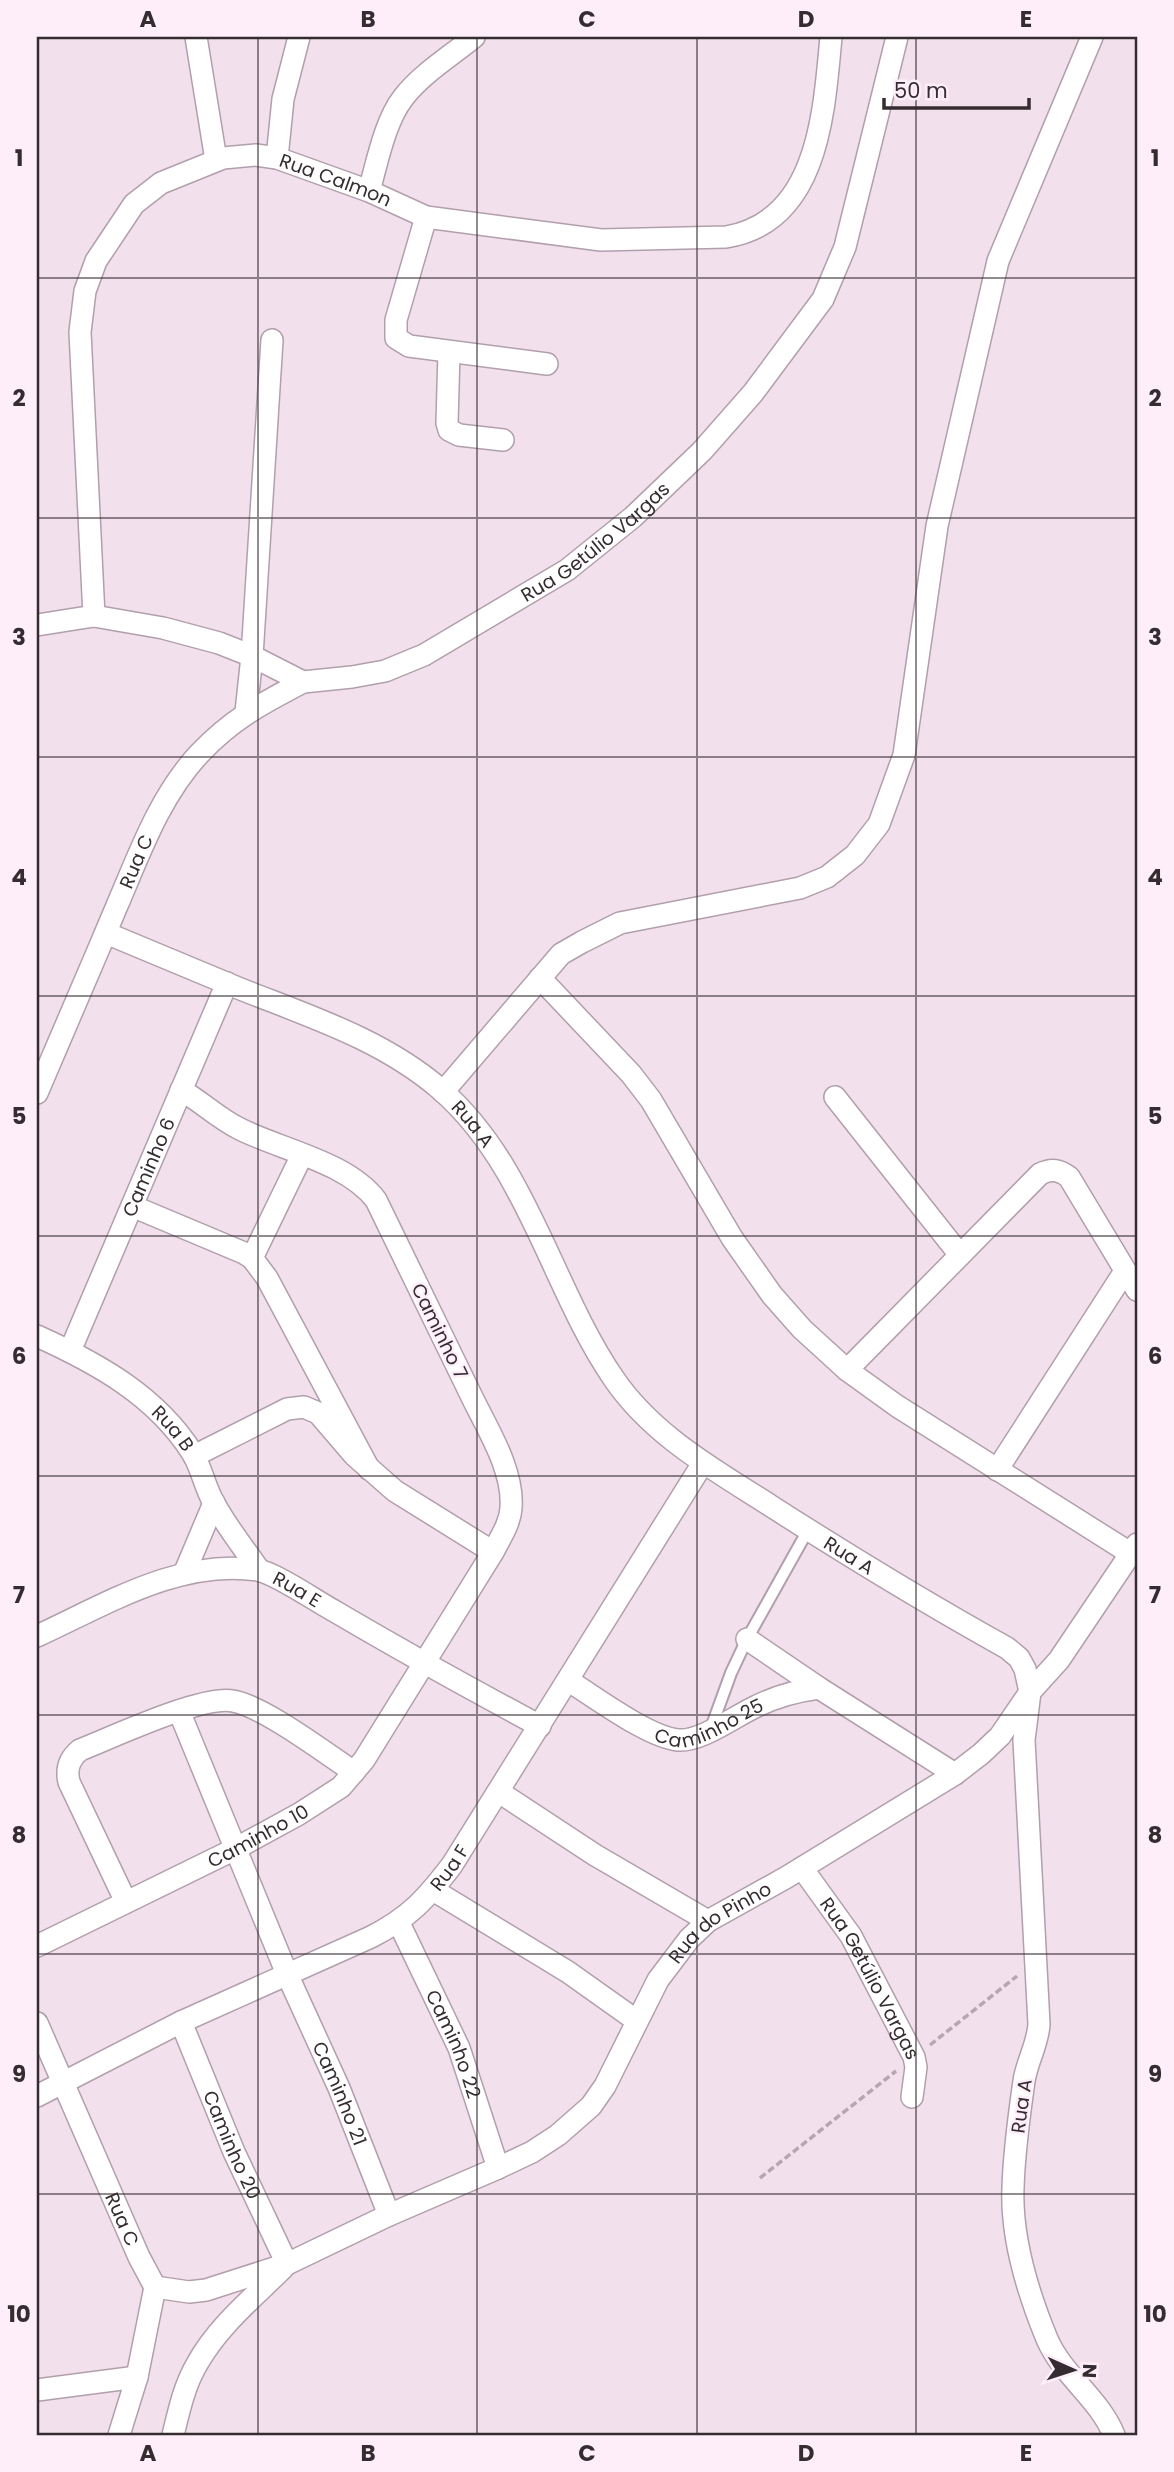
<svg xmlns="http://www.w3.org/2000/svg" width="1174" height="2472" font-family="Poppins,sans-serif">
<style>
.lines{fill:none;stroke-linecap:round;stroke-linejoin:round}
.service-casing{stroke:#b29fac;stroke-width:14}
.minor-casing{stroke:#b29fac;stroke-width:24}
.path{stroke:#b5a6b0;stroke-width:3.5;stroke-dasharray:7 3.5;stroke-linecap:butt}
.service{stroke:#fff;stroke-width:10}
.minor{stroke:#fff;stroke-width:21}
.grid{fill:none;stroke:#342c31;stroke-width:2;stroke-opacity:0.55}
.labels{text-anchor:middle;stroke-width:5;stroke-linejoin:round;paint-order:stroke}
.street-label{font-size:19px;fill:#342c31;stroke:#feeef9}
.neatline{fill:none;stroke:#342c31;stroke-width:2.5}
.grid-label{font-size:23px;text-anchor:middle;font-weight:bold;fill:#342c31}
</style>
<rect width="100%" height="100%" fill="#f3e0ed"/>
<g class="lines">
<defs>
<polyline id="service" points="711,1728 731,1673 747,1639 808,1530"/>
<g id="minor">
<polyline points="196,37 216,160"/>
<polyline points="277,158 283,99 299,37"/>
<path d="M369,191C377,163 385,121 403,98C421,74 451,56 474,37"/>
<polyline points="426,217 396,320 396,338 409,346 547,364"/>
<polyline points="449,352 447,423 449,430 459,435 503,440"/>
<path id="s1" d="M94,616L80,332L85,291L96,261L134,204L161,183L223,158L256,155L277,158L369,191L426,217L601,240L726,237C819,222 824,111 831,37"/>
<path id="s2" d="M37,625L94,616L163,628L219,643L252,656L303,682L352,677L385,671L424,655L567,570L633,517L702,451L753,393L823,299L845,247L897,37"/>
<polyline points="246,712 252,656 272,340"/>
<path id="s3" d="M106,933C150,951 194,970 238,988C308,1016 382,1039 440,1089C528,1165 551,1287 614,1379C653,1436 715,1470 771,1506C849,1556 926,1603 1007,1648L1019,1658L1025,1669L1030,1692L1024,1740L1039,2024C1038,2044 1027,2061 1024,2081C1019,2116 1014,2152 1013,2188C1011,2238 1028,2293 1047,2339C1063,2376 1099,2398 1114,2435"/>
<polyline points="540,978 631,1074 651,1100 732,1238 772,1295 802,1329 847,1370 897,1406 1130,1553"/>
<polyline points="443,1092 561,954 582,942 620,923 800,888 827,877 855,855 879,824 904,755 937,526 998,261 1092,37"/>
<path id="s4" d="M37,1093C63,1032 90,970 116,908C139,855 159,797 199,754C232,719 261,704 303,682"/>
<polyline points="835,1097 960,1255"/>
<polyline points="132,1206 244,1253 252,1258 267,1278 369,1469"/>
<polyline points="252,1258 302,1155"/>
<path id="s5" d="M37,1336C97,1363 157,1396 193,1454C202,1469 205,1488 214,1503C226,1526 244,1548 259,1570"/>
<path id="s6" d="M70,1351L227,983"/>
<path d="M847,1370L1040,1174C1052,1168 1059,1170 1069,1177L1137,1290"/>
<polyline points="194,1456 287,1409 304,1407 318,1413 354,1455 395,1491 493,1552"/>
<polyline points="997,1470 1125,1271"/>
<polyline points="184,1574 214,1503"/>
<path id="s7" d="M37,1636C105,1605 180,1558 257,1570C274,1572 319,1603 336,1612C404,1652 471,1689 540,1726"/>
<polyline points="747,1639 819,1688 955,1774"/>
<path id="s8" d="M569,1681C595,1697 648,1737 678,1740C701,1742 735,1716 757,1706C777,1696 796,1691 819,1688"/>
<path id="s9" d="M179,1711L287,1974L339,2088L389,2215"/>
<polyline points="499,1792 595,1855 708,1921"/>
<path id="s10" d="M802,1868L851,1936L914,2057L916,2067L912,2097"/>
<polyline points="433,1890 568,1972 637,2021"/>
<path d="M126,1902L69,1782C66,1769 69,1759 80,1750C113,1737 202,1695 233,1701C265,1707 325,1753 354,1772"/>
<path id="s11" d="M399,1923L459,2048L498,2168"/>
<path id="s12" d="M37,1946L235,1849L299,1814L341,1787L364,1760L493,1552C500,1538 510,1524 511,1508C514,1469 486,1427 470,1393C439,1328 407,1264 376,1200C347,1162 282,1150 240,1129C219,1119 202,1102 181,1090"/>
<path id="s13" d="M181,2022L234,2152L287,2264"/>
<path id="s14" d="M37,2023L139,2257L155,2287"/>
<path id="s15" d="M37,2096L181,2022L371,1937C410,1917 426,1899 452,1865L703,1463"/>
<path id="s16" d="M155,2287L189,2292L206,2290L287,2264L389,2215L498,2168L532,2152L558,2135L591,2106L605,2086L658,1980L689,1939L708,1921L787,1877L955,1774L981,1754L1000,1736L1030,1692L1059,1660L1137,1544"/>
<polyline points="37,2390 137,2377"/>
<polyline points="119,2435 137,2377 155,2287"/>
<path d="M173,2435C179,2411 184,2386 197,2364C218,2326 253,2298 283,2268"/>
</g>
</defs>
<use href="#service" class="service-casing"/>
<use href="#minor" class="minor-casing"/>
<g class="path">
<polyline points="930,2045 1017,1976"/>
<polyline points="760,2178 896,2071"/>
</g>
<use href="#service" class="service"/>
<use href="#minor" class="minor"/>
</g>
<path class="grid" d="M258,37V2435M477,37V2435M697,37V2435M916,37V2435M37,278H1137M37,518H1137M37,757H1137M37,996H1137M37,1236H1137M37,1476H1137M37,1715H1137M37,1954H1137M37,2194H1137"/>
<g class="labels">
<g class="street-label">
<text dy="7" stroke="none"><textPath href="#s1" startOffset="644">Rua Calmon</textPath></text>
<text dy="7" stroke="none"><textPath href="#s2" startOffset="609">Rua Getúlio Vargas</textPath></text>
<text dy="7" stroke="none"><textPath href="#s4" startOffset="252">Rua C</textPath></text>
<text dy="7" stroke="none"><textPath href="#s3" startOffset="418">Rua A</textPath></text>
<text dy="7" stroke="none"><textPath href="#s6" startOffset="200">Caminho 6</textPath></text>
<text transform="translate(440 1331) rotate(64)" y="7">Caminho 7</text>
<text dy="7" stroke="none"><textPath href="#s5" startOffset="166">Rua B</textPath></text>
<text dy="7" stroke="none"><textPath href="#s3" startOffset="1006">Rua A</textPath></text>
<text dy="7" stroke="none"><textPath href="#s7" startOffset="278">Rua E</textPath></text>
<text dy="7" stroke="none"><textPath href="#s8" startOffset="159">Caminho 25</textPath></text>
<text dy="7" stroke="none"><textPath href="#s12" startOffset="247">Caminho 10</textPath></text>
<text dy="7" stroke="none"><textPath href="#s15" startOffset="476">Rua F</textPath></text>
<text dy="7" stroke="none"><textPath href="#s16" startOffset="710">Rua do Pinho</textPath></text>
<text dy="7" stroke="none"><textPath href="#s10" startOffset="130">Rua Getúlio Vargas</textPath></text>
<text dy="7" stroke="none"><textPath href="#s11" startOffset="133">Caminho 22</textPath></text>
<text dy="7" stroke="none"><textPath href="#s9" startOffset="415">Caminho 21</textPath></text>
<text transform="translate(1021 2106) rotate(-82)" y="7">Rua A</text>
<text dy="7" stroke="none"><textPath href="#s13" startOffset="133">Caminho 20</textPath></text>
<text dy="7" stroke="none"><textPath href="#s14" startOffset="214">Rua C</textPath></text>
</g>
</g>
<rect width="1174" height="2472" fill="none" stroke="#feeef9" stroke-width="77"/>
<g transform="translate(1073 2370) rotate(93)" stroke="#feeef9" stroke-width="5" paint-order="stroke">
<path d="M0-5L12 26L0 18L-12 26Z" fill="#342c31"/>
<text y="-10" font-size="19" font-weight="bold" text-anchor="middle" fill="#342c31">N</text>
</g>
<path d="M884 98v10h145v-10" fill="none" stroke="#342c31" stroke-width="3.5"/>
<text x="894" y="98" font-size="21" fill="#342c31" stroke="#feeef9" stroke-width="5" paint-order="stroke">50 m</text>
<rect x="38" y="38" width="1098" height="2396" class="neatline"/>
<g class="grid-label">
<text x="148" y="27">A</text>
<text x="368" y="27">B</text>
<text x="587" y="27">C</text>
<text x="806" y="27">D</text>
<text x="1026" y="27">E</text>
<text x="19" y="166">1</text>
<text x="1155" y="166">1</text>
<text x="19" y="406">2</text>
<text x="1155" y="406">2</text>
<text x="19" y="645">3</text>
<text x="1155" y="645">3</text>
<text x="19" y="885">4</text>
<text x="1155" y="885">4</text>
<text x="19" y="1124">5</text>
<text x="1155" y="1124">5</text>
<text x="19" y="1364">6</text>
<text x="1155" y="1364">6</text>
<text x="19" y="1603">7</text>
<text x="1155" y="1603">7</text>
<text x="19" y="1843">8</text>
<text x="1155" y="1843">8</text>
<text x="19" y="2082">9</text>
<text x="1155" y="2082">9</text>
<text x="19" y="2322">10</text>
<text x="1155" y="2322">10</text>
<text x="148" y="2461">A</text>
<text x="368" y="2461">B</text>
<text x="587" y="2461">C</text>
<text x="806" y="2461">D</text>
<text x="1026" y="2461">E</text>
</g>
</svg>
